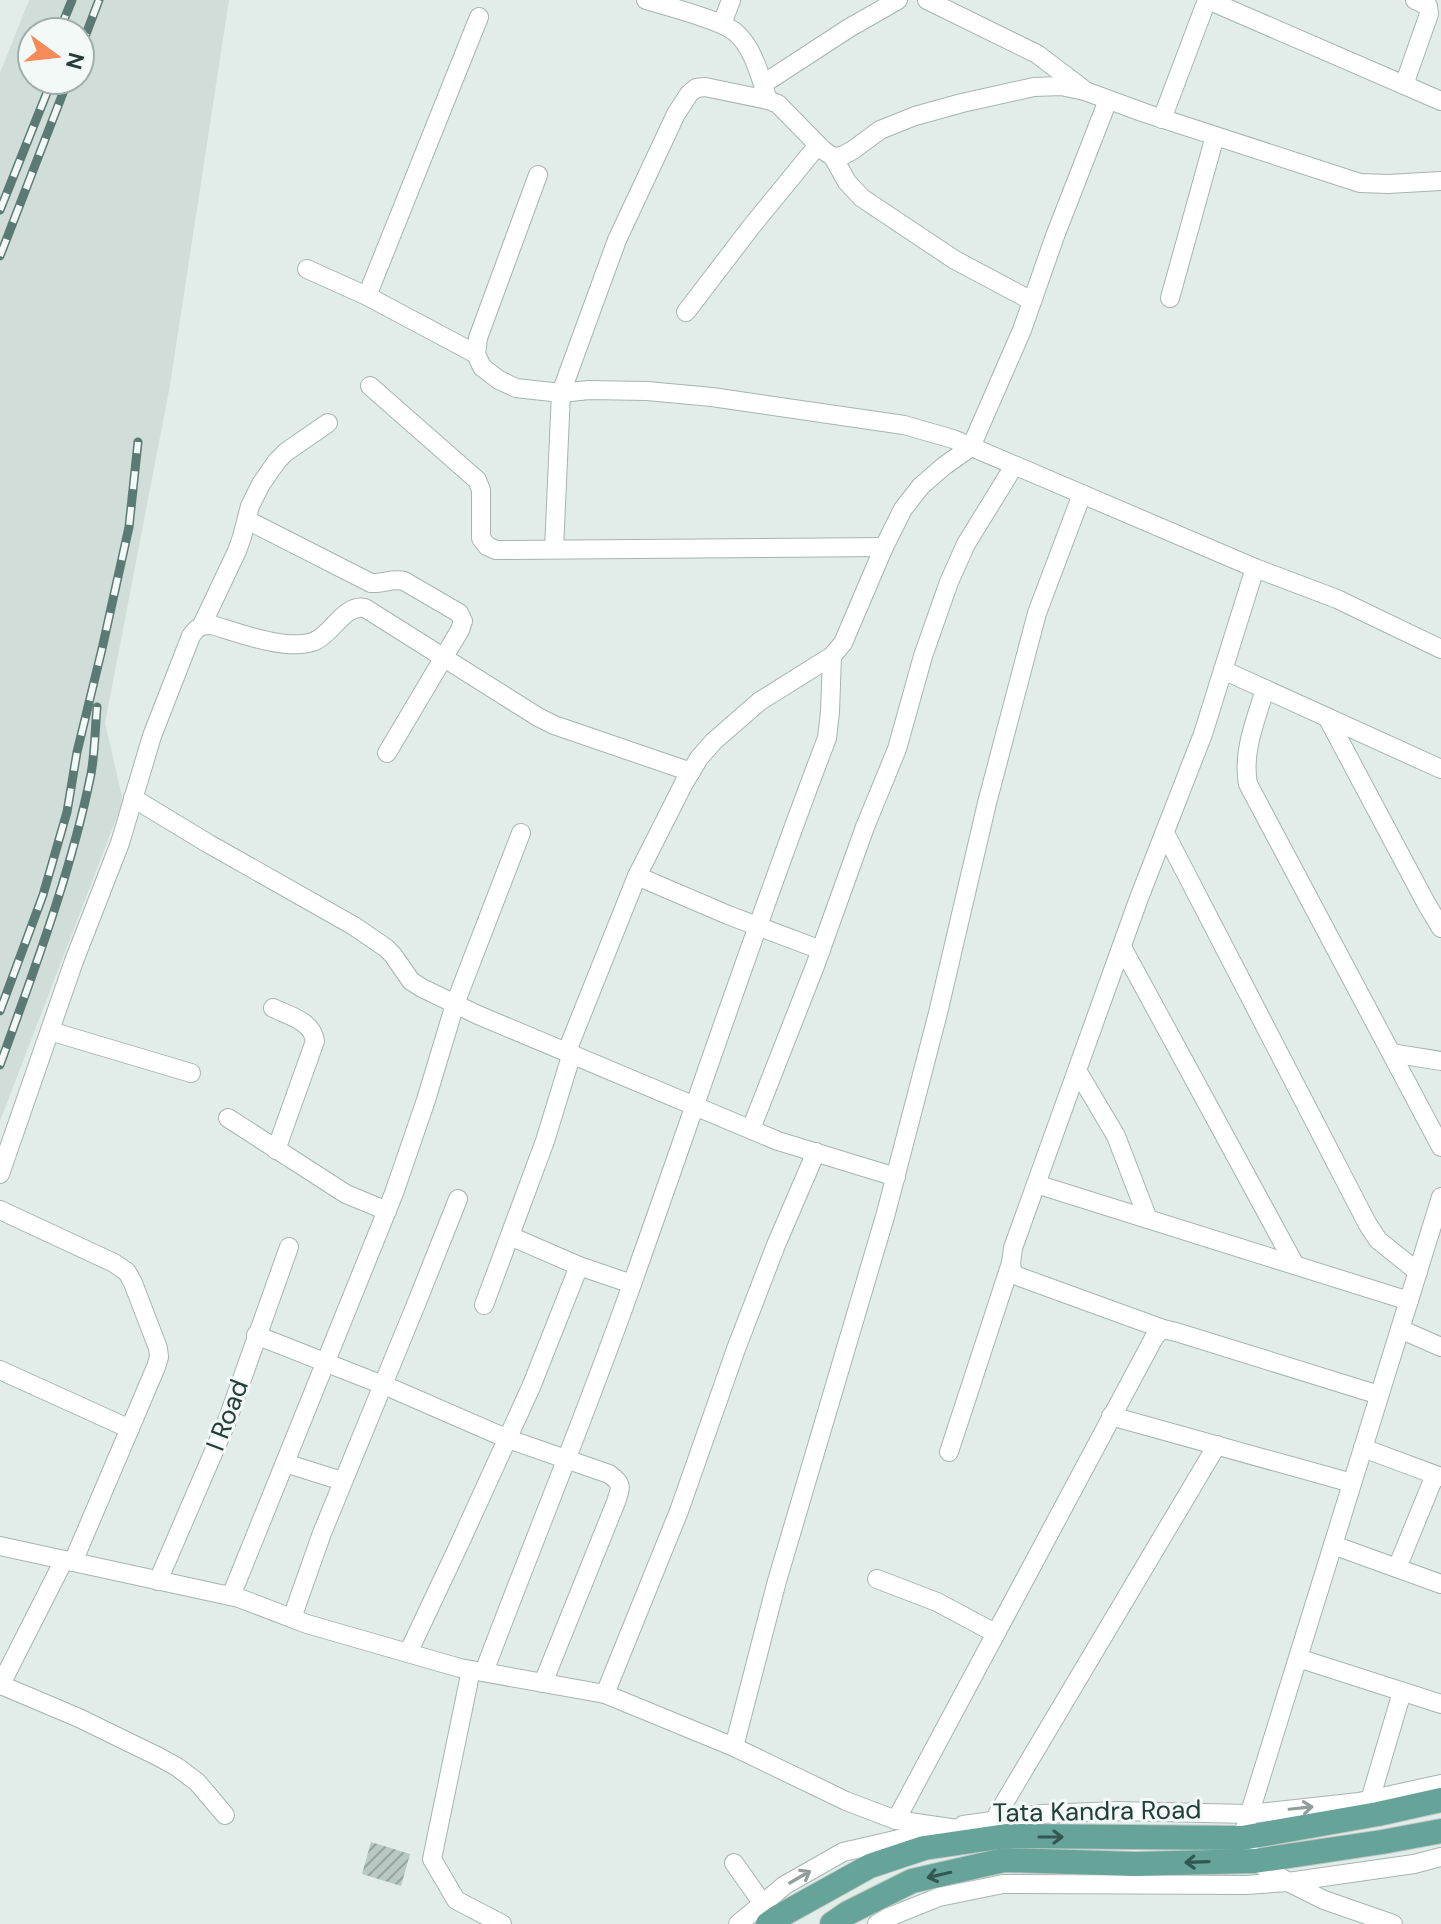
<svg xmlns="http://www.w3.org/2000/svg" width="1441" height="1924" font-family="'DM Sans',sans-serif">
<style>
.built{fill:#d0ddd8;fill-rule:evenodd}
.building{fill:url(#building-hatch)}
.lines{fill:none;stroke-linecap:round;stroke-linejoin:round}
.minor-casing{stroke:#a5b5b1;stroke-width:20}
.major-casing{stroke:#c1c9c8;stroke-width:26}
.minor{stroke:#fff;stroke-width:18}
.major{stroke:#66a398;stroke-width:24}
.rail-casing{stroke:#5c7a74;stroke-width:9}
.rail{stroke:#f3f9f7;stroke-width:6;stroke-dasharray:18;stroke-linecap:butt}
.oneway{stroke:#909e9c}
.oneway2{stroke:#335751}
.labels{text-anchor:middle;stroke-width:6;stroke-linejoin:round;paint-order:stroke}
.street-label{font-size:26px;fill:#223e39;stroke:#f3f9f7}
</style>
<defs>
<pattern id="building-hatch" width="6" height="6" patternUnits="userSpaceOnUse" patternTransform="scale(2)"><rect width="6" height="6" fill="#b8c8c2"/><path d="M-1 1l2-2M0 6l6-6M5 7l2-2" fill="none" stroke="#95a49f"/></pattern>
</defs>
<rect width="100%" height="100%" fill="#e2ede9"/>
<path class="built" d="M29,0H229L170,385L105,723L123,801L0,1121V73ZM32,32H80V80H32Z"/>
<polygon class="building" points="371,1842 410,1854 401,1886 362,1874"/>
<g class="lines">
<defs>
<g id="minor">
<path d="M646,0C666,6 721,20 735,32C754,48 760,77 768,100"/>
<polyline points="927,0 1037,54 1083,89"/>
<polyline points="1208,0 1441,101"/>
<polyline points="722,24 731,0"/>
<polyline points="763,84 849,28 898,0"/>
<polyline points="1404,85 1429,14 1428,6 1415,0"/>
<polyline points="1162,119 1207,0"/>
<polyline points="833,157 847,182 862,198 955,260 1032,301"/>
<polyline points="538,175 478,338 476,354 482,367 499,380 516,388 561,393 589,390 647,391 712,397 904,425 953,439 1255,568 1337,599 1441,649"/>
<polyline points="307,269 367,296 476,354"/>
<polyline points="367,296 479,17"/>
<polyline points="1170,298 1215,136"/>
<polyline points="686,312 751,227 818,145"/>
<polyline points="370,386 477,480 481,490 481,538 487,546 496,550 884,547"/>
<path d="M247,520L371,583C382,584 393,578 404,581L459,613L463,621L460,630L387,753"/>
<polyline points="554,549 561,393 617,240 676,114 689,94 696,88 705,87 768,100 778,104 823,150 833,157 842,156 853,150 880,130 915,116 962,103 1034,87 1061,86 1085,91 1145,113 1360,183 1388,184 1441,181"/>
<polyline points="202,625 237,551 242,537 250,506 261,484 277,461 286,452 328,423"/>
<polyline points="1223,670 1441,769"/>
<path d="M1265,689C1256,720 1242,751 1248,784L1441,1147"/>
<polyline points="1327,717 1426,903 1441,928"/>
<polyline points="133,798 209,844 354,926 386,948 393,955 411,981 422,988 478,1015 778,1141 896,1177"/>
<polyline points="1165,833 1367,1223 1378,1240 1418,1272"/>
<polyline points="637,876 728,915 821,950"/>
<polyline points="1122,947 1295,1265"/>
<path d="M273,1008C290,1016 312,1021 315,1041L276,1150"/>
<polyline points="50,1031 191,1073"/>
<polyline points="567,1051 637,876 684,783 699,758 714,741 760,701 832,656 843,643 884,547 903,509 921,486 944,466 971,447 1022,330 1055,236 1108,100"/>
<polyline points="1391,1053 1441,1061"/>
<polyline points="1078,1072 1116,1136 1148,1219"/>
<polyline points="228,1118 346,1194 387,1211"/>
<polyline points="751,1129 815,966 865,827 897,749 923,656 949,582 966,544 1014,466"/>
<path d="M0,1174L74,961L120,843L152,736L191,636C197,627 201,625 212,625C239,633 288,652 315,641C333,633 344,604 365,608L538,717L554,725L691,772"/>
<polyline points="1036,1184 1409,1301"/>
<polyline points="0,1210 114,1263 127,1272 133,1283 158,1348 159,1357 156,1367 73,1562"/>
<polyline points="510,1236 579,1266 632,1284"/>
<polyline points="484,1305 545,1141 572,1053"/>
<polyline points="1163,1329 1020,1277 1013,1274 1011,1263 1013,1248 1139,898 1203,734 1255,568"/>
<polyline points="1400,1329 1441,1347"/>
<path d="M256,1335L393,1389L508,1439L609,1474C623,1484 621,1486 616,1502L543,1683"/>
<polyline points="0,1370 130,1429"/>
<polyline points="1111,1416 1352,1483"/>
<polyline points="1363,1448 1441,1477"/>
<polyline points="949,1452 1011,1263"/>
<polyline points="285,1463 342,1481"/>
<polyline points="1333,1545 1441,1584"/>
<polyline points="0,1546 239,1598 307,1624 460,1668 605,1694 734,1747 846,1801 896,1820 984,1833"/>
<polyline points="1397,1568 1435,1475"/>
<polyline points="877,1579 937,1602 995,1633"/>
<polyline points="158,1581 227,1421 289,1247"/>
<polyline points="231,1596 394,1193 426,1100 455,1004 521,833"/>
<polyline points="292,1618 322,1533 417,1302 458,1199"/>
<polyline points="408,1653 458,1547 531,1387 579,1266"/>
<polyline points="1298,1658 1441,1704"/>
<polyline points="471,1670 432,1859 456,1900 502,1924"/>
<path d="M484,1672C531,1547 582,1424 627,1298C694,1111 756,923 827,738L830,712L832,656"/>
<polyline points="1,1685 79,1718 159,1757 177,1767 197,1782 225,1815"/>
<polyline points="0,1686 64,1560"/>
<polyline points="605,1694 679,1511 736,1349 776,1245 816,1152"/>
<polyline points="734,1747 777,1581 886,1213 938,1013 987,803 1037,613 1082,494"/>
<polyline points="1370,1800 1402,1692"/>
<polyline points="896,1820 1155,1336 1163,1329 1176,1332 1379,1395"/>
<polyline points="994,1820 1217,1445"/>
<polyline points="963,1825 1042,1814 1117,1811 1249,1814 1359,1802 1441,1784"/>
<polyline points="734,1863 763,1904 770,1910"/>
<polyline points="738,1924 785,1885 843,1852 934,1831"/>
<polyline points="877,1924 889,1917 939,1897 1003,1884 1246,1885 1288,1882 1414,1864 1441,1857"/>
<polyline points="1393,1924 1324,1900 1288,1882 1255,1861 1242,1838 1441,1197"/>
</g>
<g id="major">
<polyline points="768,1924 778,1917 870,1866 924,1848 1006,1836 1242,1838 1378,1814 1441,1800"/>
<polyline points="832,1924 848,1913 912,1881 1004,1860 1135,1864 1255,1861 1382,1842 1441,1831"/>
</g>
</defs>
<use href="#minor" class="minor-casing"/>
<use href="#major" class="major-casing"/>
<use href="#minor" class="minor"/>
<use href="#major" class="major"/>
<defs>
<g id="rail">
<polyline points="59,32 72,0"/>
<polyline points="80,50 99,0"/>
<polyline points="0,210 52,80"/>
<polyline points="0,256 68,80"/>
<polyline points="0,1011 43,895 67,812 77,752 102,649 129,527 138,442"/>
<path d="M0,1065C34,970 71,873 91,774C95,752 95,729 97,707"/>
</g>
</defs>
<use href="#rail" class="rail-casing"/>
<use href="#rail" class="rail"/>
</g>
<defs><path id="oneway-shaft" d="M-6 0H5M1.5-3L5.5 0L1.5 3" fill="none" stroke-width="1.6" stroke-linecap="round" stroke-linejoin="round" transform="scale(2)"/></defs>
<g class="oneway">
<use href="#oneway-shaft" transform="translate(1301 1808) rotate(-6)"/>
<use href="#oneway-shaft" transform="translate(800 1877) rotate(-30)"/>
</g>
<g class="oneway2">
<use href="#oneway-shaft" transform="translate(1051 1837)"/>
<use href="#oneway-shaft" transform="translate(1197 1862) rotate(178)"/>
<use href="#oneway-shaft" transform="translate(939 1875) rotate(167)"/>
</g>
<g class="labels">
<g class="street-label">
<text transform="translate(227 1415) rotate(-69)" y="9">I Road</text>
<text transform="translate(1097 1811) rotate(-1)" y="9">Tata Kandra Road</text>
</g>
</g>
<g transform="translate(56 56) rotate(105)"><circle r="38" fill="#f3f9f7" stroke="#9faeab" stroke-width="2"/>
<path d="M0-6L14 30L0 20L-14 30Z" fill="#f48b59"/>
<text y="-12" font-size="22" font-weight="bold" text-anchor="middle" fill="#223e39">N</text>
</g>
</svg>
